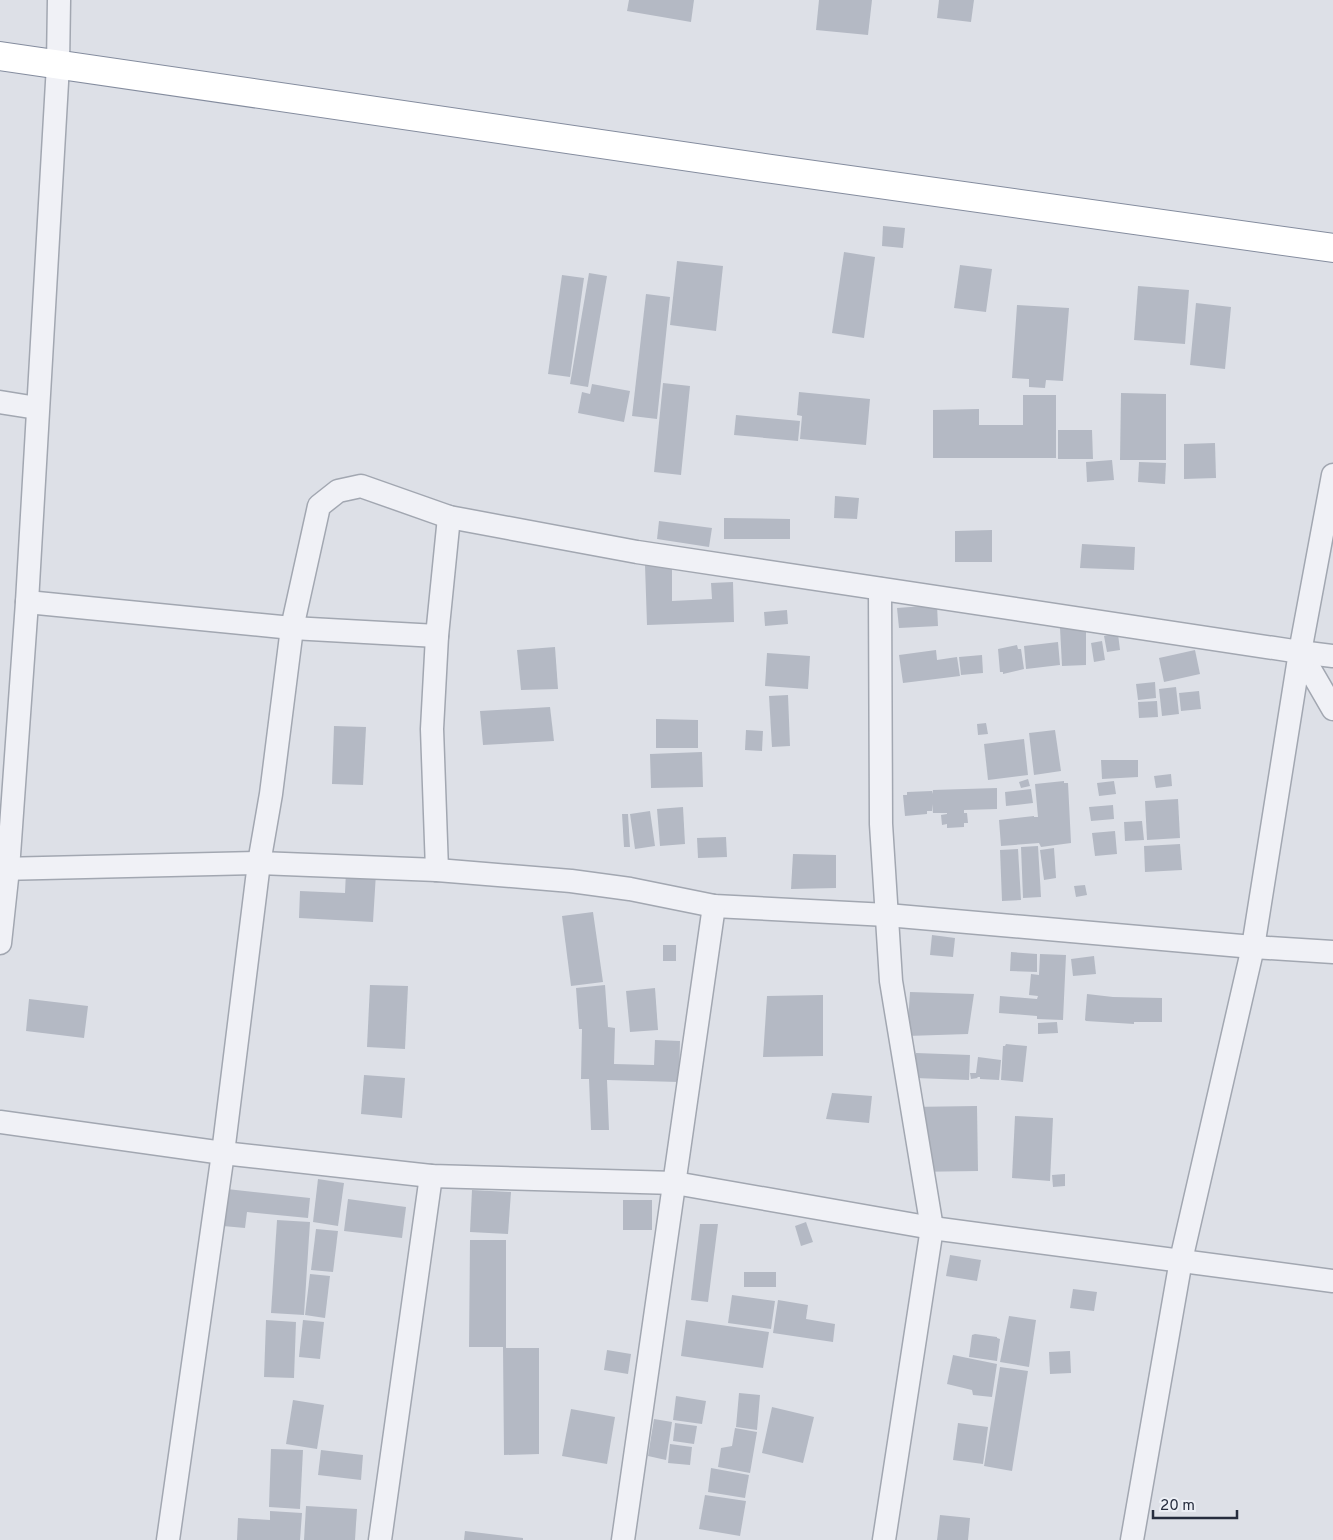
<svg xmlns="http://www.w3.org/2000/svg" width="1333" height="1540" font-family="Overpass,sans-serif">
<style>
.building{fill:#b4b9c4}
.lines{fill:none;stroke-linecap:round;stroke-linejoin:round}
.minor-casing{stroke:#a2a7b1;stroke-width:25}
.trunk-casing{stroke:#848c9e;stroke-width:30}
.minor{stroke:#f0f1f6;stroke-width:22}
.trunk{stroke:#fff;stroke-width:28}
</style>
<rect width="100%" height="100%" fill="#dde0e7"/>
<g class="building">
<polygon points="629,0 694,0 691,22 627,11"/>
<polygon points="819,0 872,0 868,35 816,30"/>
<polygon points="939,0 974,0 971,22 937,18"/>
<polygon points="883,226 905,228 903,248 882,246"/>
<polygon points="844,252 875,257 864,338 832,333"/>
<polygon points="677,261 723,266 716,331 670,325"/>
<polygon points="960,265 992,269 986,312 954,308"/>
<polygon points="589,273 607,276 588,387 570,384"/>
<polygon points="562,275 584,278 570,377 548,374"/>
<polygon points="1138,286 1189,290 1185,344 1134,340"/>
<polygon points="646,294 670,297 657,419 632,416"/>
<polygon points="1196,303 1231,307 1225,369 1190,365"/>
<polygon points="1017,305 1069,308 1063,381 1046,380 1045,388 1029,387 1029,379 1012,378"/>
<polygon points="663,383 690,386 681,475 654,472"/>
<polygon points="592,384 630,391 624,422 578,413 582,392 590,394"/>
<polygon points="799,392 870,399 866,445 800,439 802,416 797,415"/>
<polygon points="1121,393 1166,394 1166,460 1120,460"/>
<polygon points="1023,395 1056,395 1056,458 933,458 933,410 979,409 979,425 1023,425"/>
<polygon points="736,415 800,421 798,441 734,435"/>
<polygon points="1058,430 1092,430 1093,459 1058,459"/>
<polygon points="1215,443 1216,478 1184,479 1184,444"/>
<polygon points="1112,460 1114,480 1087,482 1086,462"/>
<polygon points="1139,462 1166,463 1165,484 1138,482"/>
<polygon points="835,496 859,498 857,519 834,518"/>
<polygon points="724,518 790,519 790,539 724,539"/>
<polygon points="659,521 712,528 709,547 657,539"/>
<polygon points="992,530 992,562 955,562 955,531"/>
<polygon points="1082,544 1135,547 1134,570 1080,568"/>
<polygon points="672,564 672,601 712,599 711,583 733,582 734,622 647,625 645,565"/>
<polygon points="937,605 938,626 899,628 897,608"/>
<polygon points="787,610 788,624 765,626 764,612"/>
<polygon points="1060,628 1086,628 1086,665 1062,666"/>
<polygon points="1118,634 1120,650 1107,652 1104,636"/>
<polygon points="1102,641 1105,660 1094,662 1091,643"/>
<polygon points="1058,642 1060,665 1026,669 1024,646"/>
<polygon points="1017,645 1018,649 1021,649 1024,669 1003,674 1003,672 1000,672 998,649"/>
<polygon points="555,647 558,689 521,690 517,650"/>
<polygon points="936,650 937,660 957,657 960,676 903,683 899,655"/>
<polygon points="1195,650 1200,674 1164,682 1159,658"/>
<polygon points="767,653 810,656 808,689 765,686"/>
<polygon points="982,655 983,673 961,675 959,657"/>
<polygon points="1155,682 1156,698 1138,700 1136,684"/>
<polygon points="1176,687 1179,714 1162,716 1159,689"/>
<polygon points="1199,691 1201,709 1181,711 1179,693"/>
<polygon points="788,695 790,746 772,747 769,696"/>
<polygon points="1157,701 1158,717 1139,718 1138,702"/>
<polygon points="550,707 554,741 483,745 480,711"/>
<polygon points="656,719 698,720 698,748 656,748"/>
<polygon points="986,723 988,734 978,735 977,724"/>
<polygon points="334,726 366,727 363,785 332,784"/>
<polygon points="746,730 763,731 762,751 745,750"/>
<polygon points="1055,730 1061,771 1034,775 1029,733"/>
<polygon points="1024,739 1028,775 988,780 984,744"/>
<polygon points="702,752 703,787 651,788 650,754"/>
<polygon points="1101,760 1138,760 1138,777 1102,779"/>
<polygon points="1171,774 1172,786 1156,788 1154,776"/>
<polygon points="1028,779 1030,786 1021,788 1019,782"/>
<polygon points="1064,781 1064,783 1068,783 1071,843 1041,847 1039,843 1001,846 999,820 1034,816 1034,817 1038,817 1035,784"/>
<polygon points="1114,781 1116,794 1099,796 1097,783"/>
<polygon points="997,788 997,809 964,810 964,813 967,813 968,823 964,823 964,827 947,828 947,824 942,825 941,815 947,814 947,813 933,813 932,804 932,811 927,811 927,814 905,816 903,795 907,795 907,792 932,791 932,794 933,790"/>
<polygon points="1031,789 1033,803 1006,806 1005,792"/>
<polygon points="1178,799 1180,838 1147,840 1145,801"/>
<polygon points="1113,805 1114,819 1091,821 1089,807"/>
<polygon points="683,807 685,844 660,846 657,809"/>
<polygon points="650,811 655,846 635,849 630,814"/>
<polygon points="622,814 628,814 630,847 624,847"/>
<polygon points="1142,821 1144,840 1125,841 1124,822"/>
<polygon points="1115,831 1117,854 1095,856 1092,833"/>
<polygon points="726,837 727,857 698,858 697,838"/>
<polygon points="1180,844 1182,870 1145,872 1144,846"/>
<polygon points="1038,846 1041,897 1023,898 1021,847"/>
<polygon points="1054,848 1056,878 1044,880 1040,850"/>
<polygon points="1018,849 1021,900 1002,901 1000,850"/>
<polygon points="793,854 836,855 836,888 791,889"/>
<polygon points="346,871 376,873 373,922 299,918 300,891 345,893"/>
<polygon points="1085,885 1087,895 1076,897 1074,886"/>
<polygon points="593,912 603,982 571,986 562,916"/>
<polygon points="932,935 955,938 953,957 930,955"/>
<rect x="663" y="945" width="13" height="16"/>
<polygon points="1011,952 1037,954 1037,972 1010,971"/>
<polygon points="1040,954 1066,955 1063,1020 1037,1019 1037,1016 999,1013 1000,996 1037,999 1038,996 1029,995 1031,974 1039,975"/>
<polygon points="1094,956 1096,974 1073,976 1071,959"/>
<polygon points="370,985 408,986 405,1049 367,1047"/>
<polygon points="605,985 608,1027 615,1028 614,1064 654,1065 655,1040 680,1041 679,1082 607,1080 609,1130 591,1130 589,1079 581,1079 582,1029 579,1029 576,988"/>
<polygon points="655,988 658,1030 630,1032 626,991"/>
<polygon points="910,992 974,994 968,1034 907,1036"/>
<polygon points="1087,994 1113,997 1162,998 1162,1022 1134,1022 1134,1024 1086,1021 1085,1020"/>
<polygon points="823,995 823,1056 763,1057 767,996"/>
<polygon points="29,999 88,1006 84,1038 26,1031"/>
<polygon points="1057,1022 1058,1033 1038,1034 1038,1023"/>
<polygon points="1006,1044 1027,1046 1023,1082 1001,1080 1003,1046 1005,1046"/>
<polygon points="916,1053 970,1055 969,1080 915,1078"/>
<polygon points="978,1057 1001,1060 999,1080 980,1079 980,1077 977,1077 978,1078 971,1079 970,1073 976,1073"/>
<polygon points="364,1075 405,1078 402,1118 361,1114"/>
<polygon points="832,1093 872,1096 869,1123 826,1119"/>
<polygon points="977,1106 978,1171 910,1172 909,1107"/>
<polygon points="1015,1116 1053,1118 1050,1181 1012,1178"/>
<polygon points="1065,1174 1065,1186 1053,1187 1052,1175"/>
<polygon points="318,1179 344,1183 338,1226 313,1222"/>
<polygon points="227,1189 310,1198 308,1218 247,1212 245,1228 223,1226"/>
<polygon points="472,1190 511,1192 508,1234 470,1232"/>
<polygon points="348,1199 406,1207 402,1238 344,1231"/>
<rect x="623" y="1200" width="29" height="30"/>
<polygon points="277,1220 310,1222 304,1315 271,1313"/>
<polygon points="806,1222 813,1242 801,1246 795,1226"/>
<polygon points="700,1224 718,1224 708,1302 691,1300"/>
<polygon points="316,1229 338,1231 333,1272 311,1270"/>
<polygon points="470,1240 506,1240 506,1348 539,1348 539,1454 504,1455 503,1347 469,1347"/>
<polygon points="950,1255 981,1260 977,1281 946,1276"/>
<rect x="744" y="1272" width="32" height="15"/>
<polygon points="310,1274 330,1276 325,1318 305,1315"/>
<polygon points="1073,1289 1097,1292 1094,1311 1070,1308"/>
<polygon points="732,1295 775,1301 771,1329 728,1323"/>
<polygon points="778,1300 808,1305 806,1319 835,1324 833,1342 773,1333"/>
<polygon points="1009,1316 1036,1320 1029,1367 1000,1362"/>
<polygon points="266,1320 296,1322 294,1378 264,1377"/>
<polygon points="303,1320 324,1322 320,1359 299,1357"/>
<polygon points="686,1320 769,1332 763,1368 681,1356"/>
<polygon points="975,1334 997,1337 997,1338 1000,1339 997,1361 969,1357 972,1335"/>
<polygon points="607,1350 631,1354 628,1374 604,1370"/>
<polygon points="1070,1351 1071,1373 1050,1374 1049,1352"/>
<polygon points="953,1355 997,1364 992,1397 973,1395 972,1390 947,1384"/>
<polygon points="1000,1367 1028,1371 1012,1471 984,1466"/>
<polygon points="739,1393 760,1395 757,1430 736,1427"/>
<polygon points="676,1396 706,1401 702,1424 673,1420"/>
<polygon points="293,1400 324,1405 317,1449 286,1444"/>
<polygon points="772,1407 814,1417 803,1463 762,1453"/>
<polygon points="571,1409 615,1417 607,1464 562,1456"/>
<polygon points="654,1419 672,1422 666,1460 648,1456"/>
<polygon points="675,1423 697,1426 694,1444 673,1441"/>
<polygon points="958,1423 988,1427 983,1464 953,1460"/>
<polygon points="735,1428 757,1432 750,1473 718,1467 721,1448 732,1446"/>
<polygon points="670,1444 692,1447 690,1465 668,1463"/>
<polygon points="271,1449 303,1450 300,1509 269,1507"/>
<polygon points="321,1450 363,1455 361,1480 318,1475"/>
<polygon points="711,1468 749,1475 745,1498 708,1492"/>
<polygon points="705,1495 746,1501 740,1536 699,1529"/>
<polygon points="306,1506 357,1509 355,1540 304,1540"/>
<polygon points="270,1511 302,1513 300,1540 237,1540 238,1518 270,1520"/>
<polygon points="940,1515 970,1518 968,1540 937,1540"/>
<polygon points="465,1531 523,1538 523,1540 464,1540"/>
</g>
<g class="lines">
<defs>
<g id="minor">
<polyline points="0,402 37,408"/>
<polyline points="880,589 881,824 891,981 932,1228 884,1540"/>
<polyline points="27,602 292,628 437,636"/>
<polyline points="1300,652 1333,709"/>
<polyline points="0,869 259,863 437,870 571,881 630,889 714,906 887,915 1253,947 1333,952"/>
<polyline points="437,870 432,729 437,636 449,517"/>
<polyline points="0,943 8,869 27,602 58,65 59,0"/>
<polyline points="0,1122 223,1153 431,1176 675,1183 932,1228 1333,1281"/>
<polyline points="168,1540 223,1153 259,863 271,794 292,628 319,506 338,491 361,486 449,517 637,552 1300,652 1333,656"/>
<polyline points="380,1540 431,1176"/>
<polyline points="623,1540 714,906"/>
<polyline points="1132,1540 1181,1260 1253,947 1300,652 1333,475"/>
</g>
<polyline id="trunk" points="0,56 772,169 1333,248"/>
</defs>
<use href="#minor" class="minor-casing"/>
<use href="#trunk" class="trunk-casing"/>
<use href="#minor" class="minor"/>
<use href="#trunk" class="trunk"/>
</g>
<path d="M1153 1510v8h84v-8" fill="none" stroke="#262d3e" stroke-width="2.5"/>
<text x="1160" y="1510" font-size="15" fill="#262d3e" stroke="#eceff5" stroke-width="4" paint-order="stroke">20 m</text>
</svg>
